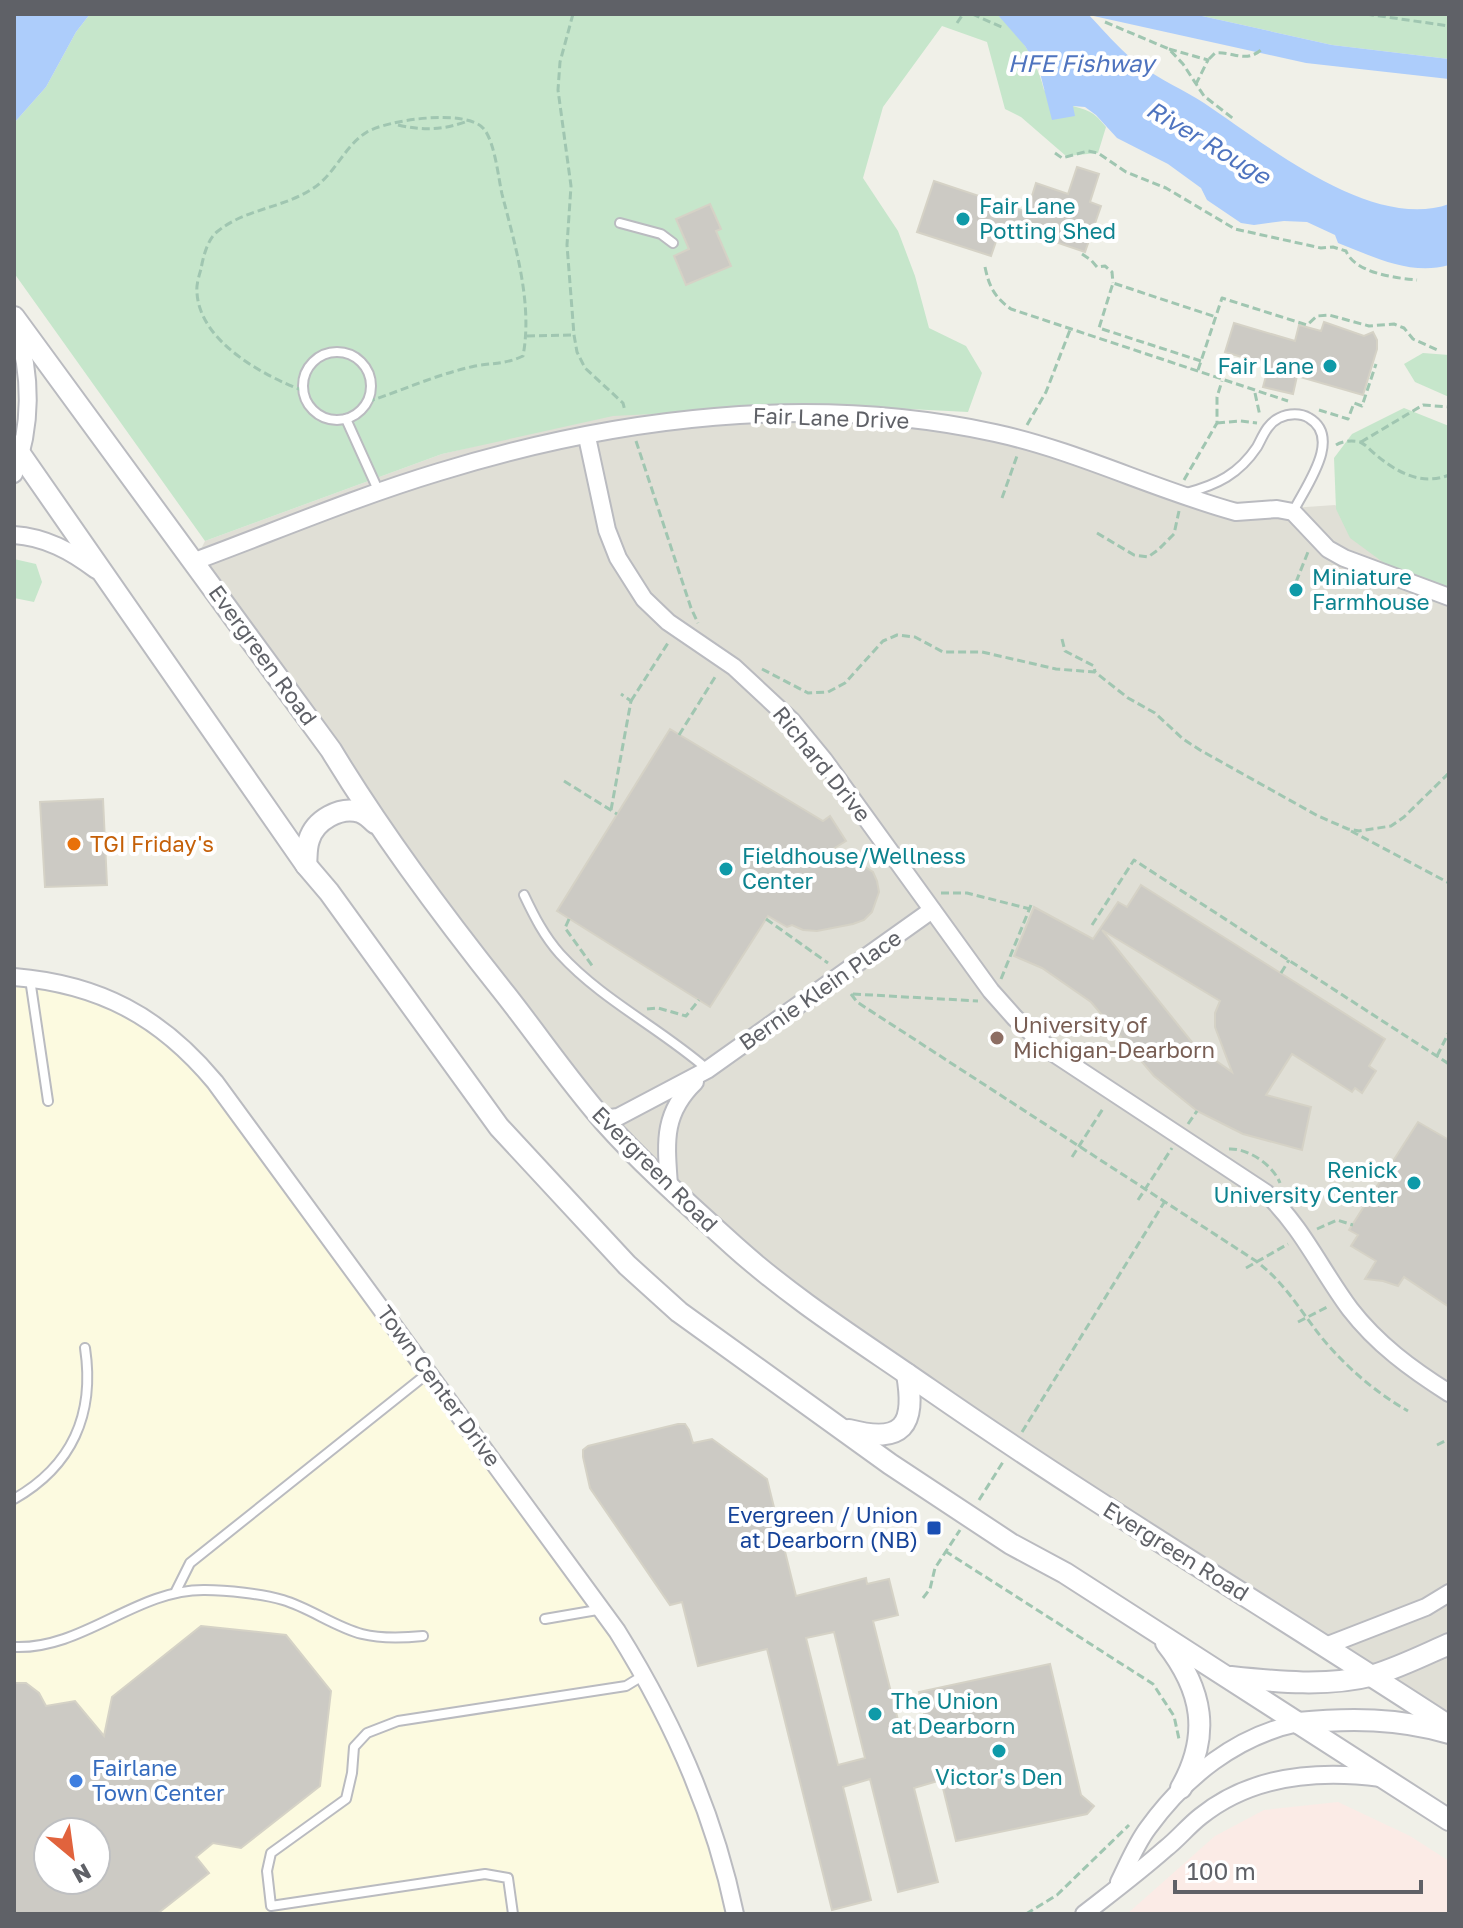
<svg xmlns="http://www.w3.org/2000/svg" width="1463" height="1928" font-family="'Golos Text',sans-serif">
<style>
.commercial{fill:#fcfae0;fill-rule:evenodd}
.education{fill:#e0dfd6}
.medical{fill:#fbebe6}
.green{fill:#c6e6cb}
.water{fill:#adcdfb}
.building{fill:#cccac4;stroke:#d5d2c6;stroke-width:2;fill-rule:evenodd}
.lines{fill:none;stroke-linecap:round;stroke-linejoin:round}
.service-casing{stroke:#babbc0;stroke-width:12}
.minor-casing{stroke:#babbc0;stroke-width:20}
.tertiary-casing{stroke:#babbc0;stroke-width:24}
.path{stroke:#a0c6b1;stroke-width:3;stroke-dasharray:8 4;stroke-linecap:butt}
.service{stroke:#fff;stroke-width:8}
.minor{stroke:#fff;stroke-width:16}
.tertiary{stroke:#fff;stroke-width:20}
.culture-dot{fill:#0f9aa8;stroke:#fff;stroke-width:3}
.food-dot{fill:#e8710a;stroke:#fff;stroke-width:3}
.education-dot{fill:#8d6e63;stroke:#fff;stroke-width:3}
.transit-dot{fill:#1a4fb4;stroke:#fff;stroke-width:3}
.shop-dot{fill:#3f7fe0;stroke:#fff;stroke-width:3}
.labels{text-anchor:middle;stroke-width:8;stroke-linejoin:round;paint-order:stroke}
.culture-label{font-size:22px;fill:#0d838f;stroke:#fff;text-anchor:start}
.street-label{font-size:22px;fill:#5f6167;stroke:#fff}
.food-label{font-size:22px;fill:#c56008;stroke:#fff;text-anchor:start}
.education-label{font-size:22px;fill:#785e54;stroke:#fff;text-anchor:start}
.transit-label{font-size:22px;fill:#164399;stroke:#fff;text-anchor:end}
.shop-label{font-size:22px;fill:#366cbe;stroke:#fff;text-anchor:start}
.water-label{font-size:24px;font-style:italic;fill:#4f74bf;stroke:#fff}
</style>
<rect width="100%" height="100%" fill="#f0f0e8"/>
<path class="commercial" d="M14,977L72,985L185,1049L562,1556L668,1720L735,1914H14ZM48,1832H96V1880H48Z"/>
<polygon class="education" points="749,396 901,403 917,421 978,430 1236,512 1335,505 1401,565 1449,583 1449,1721 803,1297 647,1159 509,992 195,561 205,541 442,454 593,418"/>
<polygon class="medical" points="1338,1802 1410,1836 1449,1861 1449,1914 1127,1914 1215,1836 1264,1810"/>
<g class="green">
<path d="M90,14H997C1020,33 1037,61 1044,90C1053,95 1063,103 1073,106C1090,111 1094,112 1106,127L1098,153L1066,156L1021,117L1005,109L987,42L942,26L883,107L863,178L898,231L915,276L929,328L966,346L982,373L968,412L830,405L613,416L442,454L205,541L14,273V123L46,87L76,32Z"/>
<polygon points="1193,14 1449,14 1449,59 1332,45"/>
<polygon points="1423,353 1449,355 1449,397 1415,382 1404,364"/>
<polygon points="1404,408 1449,426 1449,589 1399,574 1350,538 1336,509 1334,458 1352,434"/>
<polygon points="14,559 36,564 42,582 34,602 14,598"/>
</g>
<g class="water">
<polygon points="14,14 90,14 76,32 46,87 14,123"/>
<path d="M997,14H1193L1332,45L1449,59V79L1306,63L1089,15C1103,30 1125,55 1141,66C1161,80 1184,90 1204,103C1264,143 1372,232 1449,204V265C1411,276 1374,257 1338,243L1335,235L1307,222L1284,221L1254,225L1241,223L1207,200L1201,188L1168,164L1117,138L1096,115L1085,107L1073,106L1075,116L1052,120L1039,69L1025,46Z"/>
</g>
<g class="building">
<polygon points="1077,167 1099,174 1090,202 1101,206 1085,252 1002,224 991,256 917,232 934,181 1027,212 1036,183 1068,194"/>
<polygon points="710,204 721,229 716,231 731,266 686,285 674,256 689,249 676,219"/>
<polygon points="1324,322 1364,336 1373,332 1377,340 1377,349 1363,395 1297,376 1293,394 1263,387 1269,365 1225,352 1234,323 1295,341 1299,325 1321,331"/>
<polygon points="670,729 823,821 830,816 846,841 815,860 857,862 873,872 877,881 879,892 872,912 864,920 853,924 817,931 803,930 792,925 787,927 768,916 710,1007 557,911"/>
<polygon points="103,799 107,885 45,887 40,802"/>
<path d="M1141,885L1385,1039L1369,1066L1376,1071L1362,1093L1355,1088L1352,1092L1292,1054L1266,1095L1311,1107L1302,1150L1243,1134L1197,1111L1154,1076L1091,1002L1042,968L1014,956L1034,907L1093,939L1118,902L1127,907ZM1102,930L1220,1001L1215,1013V1027L1232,1072L1195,1046Z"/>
<polygon points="1418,1122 1449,1140 1449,1307 1404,1277 1398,1286 1383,1281 1365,1279 1376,1261 1351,1246 1358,1235 1349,1230"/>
<path d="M678,1424H685L689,1430L693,1443L712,1439L767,1479L796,1596L866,1578L867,1584L889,1579L898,1615L873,1621L900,1728L926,1721L919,1692L1050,1664L1081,1795L1094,1806L1087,1814L956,1841L941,1780L914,1788L938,1882L898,1892L870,1779L843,1787L871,1900L832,1910L767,1649L698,1666L682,1602L670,1605L590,1488L583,1457V1450L588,1446ZM834,1632L865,1758L838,1765L806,1638Z"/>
<path d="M201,1626L286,1635L331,1691L320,1786L241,1848L213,1843L196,1857L209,1873L157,1914H14V1683H26L39,1693L46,1706L75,1701L104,1736L112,1697ZM48,1832H96V1880H48Z"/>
</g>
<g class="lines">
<defs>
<g id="service">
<polyline points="620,223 661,234 673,243"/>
<circle cx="337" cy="386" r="34"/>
<polyline points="346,419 379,492"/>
<path d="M1186,493C1217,485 1239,474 1257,447C1263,436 1267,424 1279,418C1289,413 1301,413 1309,418C1343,438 1305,487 1293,512"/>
<path d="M524,895C534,916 544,936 560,954C602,1000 660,1028 707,1069"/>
<polyline points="30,979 48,1101"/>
<path d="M14,1499C72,1466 95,1414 85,1348"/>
<polyline points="176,1591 190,1563 428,1373"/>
<polyline points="545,1619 603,1609"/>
<path d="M14,1647C83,1650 136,1589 205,1590C227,1590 262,1594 283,1600C310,1608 335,1627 362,1634C382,1639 403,1638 423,1636"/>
<polyline points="513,1914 508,1878 485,1874 271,1906 267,1871 271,1853 346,1799 352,1773 354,1747 367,1733 398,1721 626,1686 644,1675"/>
</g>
<g id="minor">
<path d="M587,437L607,530L618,558L644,599L668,622L734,667L792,721L824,760L991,991L1015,1018L1055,1054L1266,1193C1302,1227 1321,1270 1350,1309C1377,1344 1411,1369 1449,1393"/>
<path d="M14,474C32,427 32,374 16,327"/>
<path d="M14,535C45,537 71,551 96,570"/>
<path d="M195,561C276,531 356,497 439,472C617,417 811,393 995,433C1078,451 1155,490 1236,512L1277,509L1293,512L1328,549L1344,558L1449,597"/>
<path d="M14,977C99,984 160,1016 215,1082L617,1631C672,1719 714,1812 735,1914"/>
<polyline points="602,1119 618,1117 707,1070 932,910"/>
<path d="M669,1185C666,1143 662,1114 695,1082"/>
<polyline points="1328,1645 1426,1607 1449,1593"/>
<path d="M1119,1882C1128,1864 1136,1844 1148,1828C1185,1777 1236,1736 1298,1723"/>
<path d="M1084,1914C1111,1893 1139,1872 1165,1849C1178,1839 1188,1826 1201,1816C1252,1775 1320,1770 1381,1778"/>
</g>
<g id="tertiary">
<path d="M14,317L331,750C383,836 443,916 506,995C539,1037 569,1081 604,1121C643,1165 690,1206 734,1246C794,1300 863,1343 929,1389C1099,1507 1276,1613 1449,1726"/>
<polyline points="14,445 306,865 329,892 499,1127 627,1265 679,1312 890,1464 1011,1544 1065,1573 1449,1820"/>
<path d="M306,865C307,857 306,848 309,840C315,820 340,806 360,812C366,814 371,819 375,823"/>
<path d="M849,1430C903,1444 916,1426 907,1374"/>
<path d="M1166,1643C1203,1690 1211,1735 1181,1788"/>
<path d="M1231,1677C1278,1682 1328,1687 1374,1675C1400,1667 1424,1655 1449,1644"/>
<path d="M1298,1723C1349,1718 1399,1718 1449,1733"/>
</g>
</defs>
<use href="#service" class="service-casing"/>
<use href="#minor" class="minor-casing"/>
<use href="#tertiary" class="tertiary-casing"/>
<g class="path">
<polyline points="573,14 560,62 558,90 571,186 567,245 574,335 577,352 585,368 623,403 625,411"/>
<polyline points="972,14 1004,28"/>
<polyline points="1366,14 1449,26"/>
<polyline points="1105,22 1169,49 1183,64 1204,96 1235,120"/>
<polyline points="957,23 963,14"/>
<polyline points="1169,49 1208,60 1196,84"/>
<path d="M1209,59L1215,53C1233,51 1246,64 1262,49"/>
<path d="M398,125C424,131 443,130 468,121"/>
<path d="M1055,153L1062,158L1088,151L1098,153L1126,172L1166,188L1235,229L1321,248L1333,247L1346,251C1355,273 1395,278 1417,280"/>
<polyline points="1082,254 1091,260 1097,267 1105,266 1112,272 1113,283"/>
<path d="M985,267C989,286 994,297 1011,309L1288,401"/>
<polyline points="527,336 574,335"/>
<polyline points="1201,361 1099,328 1113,283 1216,317"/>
<polyline points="1198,370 1222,298 1307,325 1317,316 1329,315 1369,326 1394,324 1404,328 1413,339 1440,351"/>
<path d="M304,391C264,376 200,342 197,293C196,285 199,276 201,269C203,257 208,238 218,231C245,209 283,208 312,189C334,176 344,146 367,132C387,120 467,108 484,129C495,143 498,176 502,194C515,245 533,303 523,356C507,364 492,363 475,366C438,374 403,390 367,402"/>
<polyline points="1255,393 1260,416"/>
<polyline points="1319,410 1348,419 1354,403 1362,406 1376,364"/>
<polyline points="1217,423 1240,421 1257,423"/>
<polyline points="1027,425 1046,392 1070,330"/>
<polyline points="636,441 691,608 698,623"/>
<polyline points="1361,442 1423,405 1449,407"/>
<path d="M1336,445C1342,441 1352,440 1360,442C1365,444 1371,451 1375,454C1396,472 1421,486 1449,475"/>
<polyline points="1184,480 1217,423 1217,397 1222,381"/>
<polyline points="1002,498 1017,456"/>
<polyline points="1097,533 1134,555 1148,557 1158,550 1174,534 1179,511"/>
<polyline points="1296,582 1308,552"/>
<polyline points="1062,639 1065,651 1094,666 1095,672"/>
<polyline points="762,669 808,693 828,692 845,683 883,641 897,635 915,637 943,652 982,652 1056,669 1095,672 1128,698 1155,713 1183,739 1200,750 1318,816 1348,829 1359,831 1391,826 1404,817 1449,773"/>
<polyline points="631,701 668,643"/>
<polyline points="679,735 717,674"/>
<polyline points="564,781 617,814"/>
<polyline points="611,810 631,701 621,694"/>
<polyline points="1351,831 1449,883"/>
<polyline points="941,893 967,893 1030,909"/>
<polyline points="569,919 565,928 593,967"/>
<polyline points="766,919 828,963"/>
<polyline points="1092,925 1134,860 1449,1064"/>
<polyline points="1281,973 1289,960"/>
<polyline points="1001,979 1031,905"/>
<path d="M851,994L857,1002L1256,1261C1287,1285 1298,1308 1322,1338C1346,1367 1375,1392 1408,1411"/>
<polyline points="853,994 978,1001"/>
<polyline points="647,1009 658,1008 686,1016 699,1000"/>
<polyline points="1437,1056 1449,1032"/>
<polyline points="1188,1124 1197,1111"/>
<path d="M1229,1149C1248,1148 1273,1165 1280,1183"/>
<polyline points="1072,1157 1104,1107"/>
<polyline points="1138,1200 1172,1148"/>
<polyline points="1317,1229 1337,1220 1353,1225"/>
<polyline points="1246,1268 1288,1244"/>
<polyline points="1298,1322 1329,1306"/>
<polyline points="1022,1432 1165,1201"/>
<polyline points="1437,1445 1449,1439"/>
<polyline points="979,1500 1003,1462"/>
<polyline points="945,1551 1153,1684 1174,1716 1179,1739"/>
<polyline points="923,1598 930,1589 935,1568 960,1530"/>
<polyline points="1026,1914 1057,1895 1129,1825"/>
</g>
<use href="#service" class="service"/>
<use href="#minor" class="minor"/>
<use href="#tertiary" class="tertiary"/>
</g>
<g class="culture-dot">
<circle cx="963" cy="219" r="8"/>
<circle cx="1330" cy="366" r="8"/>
<circle cx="1296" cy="590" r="8"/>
<circle cx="726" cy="869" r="8"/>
<circle cx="1414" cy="1183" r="8"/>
<circle cx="875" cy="1714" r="8"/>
<circle cx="999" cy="1751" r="8"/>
</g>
<circle class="food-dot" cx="74" cy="844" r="8"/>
<circle class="education-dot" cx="997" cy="1038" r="8"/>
<rect class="transit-dot" x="926" y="1520" width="16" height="16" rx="4"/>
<circle class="shop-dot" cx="76" cy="1781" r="8"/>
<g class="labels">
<g class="culture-label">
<text x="979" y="214">Fair Lane<tspan x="979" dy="25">Potting Shed</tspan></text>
<text x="1314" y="374" text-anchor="end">Fair Lane</text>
<text x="1312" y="585">Miniature<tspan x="1312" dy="25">Farmhouse</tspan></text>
<text x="742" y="864">Fieldhouse/Wellness<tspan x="742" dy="25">Center</tspan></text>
<text x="1398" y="1178" text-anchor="end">Renick<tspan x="1398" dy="25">University Center</tspan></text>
<text x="891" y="1709">The Union<tspan x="891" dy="25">at Dearborn</tspan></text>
<text x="999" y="1785" text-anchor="middle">Victor's Den</text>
</g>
<g class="street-label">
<text transform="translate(831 418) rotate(2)" y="8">Fair Lane Drive</text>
<text transform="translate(263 655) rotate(54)" y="8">Evergreen Road</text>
<text transform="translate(822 764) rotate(51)" y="8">Richard Drive</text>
<text transform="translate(820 990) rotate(-35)" y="8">Bernie Klein Place</text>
<text transform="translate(655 1169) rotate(45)" y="8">Evergreen Road</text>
<text transform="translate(439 1386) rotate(54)" y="8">Town Center Drive</text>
<text transform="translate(1176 1551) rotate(32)" y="8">Evergreen Road</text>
</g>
<g class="food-label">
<text x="90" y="852">TGI Friday's</text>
</g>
<g class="education-label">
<text x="1013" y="1033">University of<tspan x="1013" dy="25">Michigan-Dearborn</tspan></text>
</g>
<g class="transit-label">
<text x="918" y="1523">Evergreen / Union<tspan x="918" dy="25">at Dearborn (NB)</tspan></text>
</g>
<g class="shop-label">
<text x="92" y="1776">Fairlane<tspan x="92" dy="25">Town Center</tspan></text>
</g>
<g class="water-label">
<text x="1081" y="72">HFE Fishway</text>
<text transform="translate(1208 143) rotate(31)" y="8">River Rouge</text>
</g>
</g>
<rect width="1463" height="1928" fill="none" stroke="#5f6167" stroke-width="32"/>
<g transform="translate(72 1856) rotate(151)"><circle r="38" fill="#ffffff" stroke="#bfc0c2" stroke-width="2"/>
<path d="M0-6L14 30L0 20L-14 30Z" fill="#e1633d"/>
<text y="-12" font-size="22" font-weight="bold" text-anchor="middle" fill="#5f6167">N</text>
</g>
<path d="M1175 1880v12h246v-12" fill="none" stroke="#5f6167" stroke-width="4"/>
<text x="1187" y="1880" font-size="24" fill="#5f6167" stroke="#ffffff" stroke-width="6" paint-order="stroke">100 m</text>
</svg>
